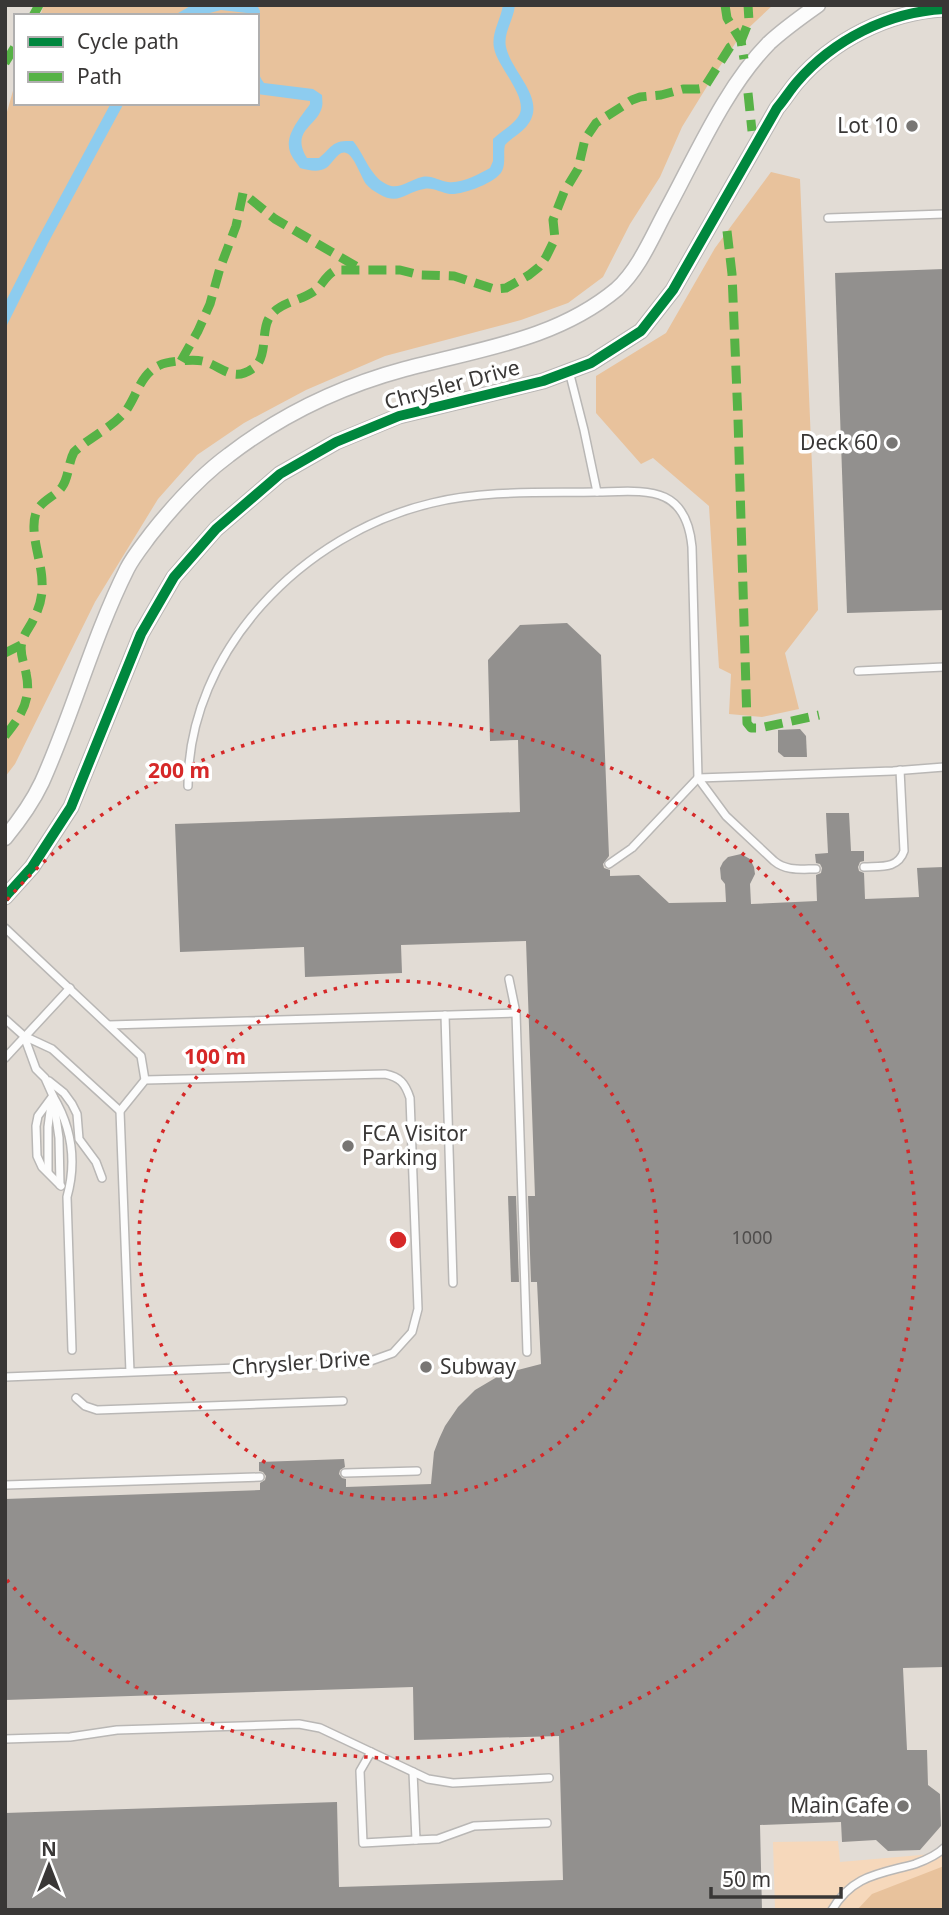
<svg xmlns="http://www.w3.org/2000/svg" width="949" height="1915" font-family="'Noto Sans',sans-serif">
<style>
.built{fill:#e2dcd5;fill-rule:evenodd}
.green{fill:#f6d8bb}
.forest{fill:#e8c29c}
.water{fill:#8dccef}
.building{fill:#92908e}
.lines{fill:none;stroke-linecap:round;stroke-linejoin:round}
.lane-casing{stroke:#b9b7b5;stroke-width:10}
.street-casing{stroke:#b9b7b5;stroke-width:17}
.lane{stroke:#fcfcfc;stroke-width:7}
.street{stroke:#fcfcfc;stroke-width:14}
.quiet{stroke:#56b246;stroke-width:9;stroke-dasharray:18 9;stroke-linecap:butt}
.cycleway-casing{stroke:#fff;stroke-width:15}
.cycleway{stroke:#00873e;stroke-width:10}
.ring{fill:none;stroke:#d62828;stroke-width:3.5;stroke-dasharray:3.5 7}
.poi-dot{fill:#787674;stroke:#fff;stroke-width:2.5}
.labels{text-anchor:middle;stroke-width:7;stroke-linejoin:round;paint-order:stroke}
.number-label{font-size:18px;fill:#4f4d4c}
.poi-label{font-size:21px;fill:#393736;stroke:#fff;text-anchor:end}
.street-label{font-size:21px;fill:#393736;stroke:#fff}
.centre{fill:#d62828;stroke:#fff;stroke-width:3.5}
.ring-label{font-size:21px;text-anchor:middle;font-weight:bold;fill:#d62828;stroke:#fff;stroke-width:7;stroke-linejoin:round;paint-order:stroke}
</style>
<rect width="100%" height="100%" fill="#eeebe8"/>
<path class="built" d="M5,5H944V1910H5ZM16,16H257V103H16Z"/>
<polygon class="green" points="838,1841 840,1862 944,1853 944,1910 775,1910 773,1842"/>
<g class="forest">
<polygon points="44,5 773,5 741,35 714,75 682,127 660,177 630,224 603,277 568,303 521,320 385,356 306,390 244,423 197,455 158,499 95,602 15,764 5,777 5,119 16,80 16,103 257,103 257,16 40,16"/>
<polygon points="771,172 800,179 818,610 785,653 799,709 762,717 729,714 731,674 719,668 709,506 653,458 641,464 596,413 596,376 666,333 715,248"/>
<polygon points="944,1866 944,1910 857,1910 872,1894"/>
</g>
<g class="water">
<polygon points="192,5 257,5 260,11 257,46 257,16 247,16 247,13 221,10 198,16 173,16"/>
<path d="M503,5H515C514,19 503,33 506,47C512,74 549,100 526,127C520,134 511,138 505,145C503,153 506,163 502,171C496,183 462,195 450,194C441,193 433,187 424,189C405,192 399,206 379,194C374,191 369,188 366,184C361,177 354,155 346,153C338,150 332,165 326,168C318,173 308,170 300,168C297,163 292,158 290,152C284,135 301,117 310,104V101L257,94V54C258,64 257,75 264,83L313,89L322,95C322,99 323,103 322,107C317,127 290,130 307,158H319C333,146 332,140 353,141C364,154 370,176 386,184C398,191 409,180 422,177C432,175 439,181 448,182C461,184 479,174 490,168L493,161V139C501,131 512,126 518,117C531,99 497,67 494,48C491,33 501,19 503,5Z"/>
<polygon points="111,103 124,103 48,243 5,329 5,303 38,238"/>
</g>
<g class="building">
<polygon points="944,269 944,610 847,613 835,273"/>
<polygon points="567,623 601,655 609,856 603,864 604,868 610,870 610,876 639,875 669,903 726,902 725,884 721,879 720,868 723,862 728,857 741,854 750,859 754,867 755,874 750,884 751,904 817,901 816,875 821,873 822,868 820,864 816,863 815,854 828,853 826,813 849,813 851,851 864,851 864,861 860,862 858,867 859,871 864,873 865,899 919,897 917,868 944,867 944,1667 903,1668 907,1750 927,1750 928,1785 940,1794 941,1826 920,1850 888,1851 876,1840 842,1842 841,1822 760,1825 762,1910 5,1910 5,1813 337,1802 339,1887 563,1880 559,1736 414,1740 413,1687 5,1700 5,1499 260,1490 260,1483 265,1480 266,1476 263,1472 259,1471 259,1462 344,1459 345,1467 340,1470 339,1474 342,1478 346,1479 346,1487 431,1484 434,1452 439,1439 445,1426 458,1407 475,1390 497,1377 510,1372 541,1364 537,1282 531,1282 528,1196 535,1196 526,941 401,945 402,973 305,977 304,947 180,952 175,824 520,812 518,740 490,741 488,660 520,625"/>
<polygon points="800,729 806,736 807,757 784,757 778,752 778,730"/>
<polygon points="508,1196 516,1196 519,1282 511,1282"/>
</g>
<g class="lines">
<defs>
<g id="lane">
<polyline points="828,218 944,214"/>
<path d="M569,371L584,430L597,492C646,491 686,484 692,547L698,778L632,848L609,864"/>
<polyline points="858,671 944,667"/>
<polyline points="698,778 893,771 944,767"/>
<path d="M698,778L726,816L774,861C786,871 800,869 816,869"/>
<path d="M188,786C188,650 304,533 432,503C485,490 542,493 597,492"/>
<path d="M864,867C881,866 898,869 904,851L900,770"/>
<polyline points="5,928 141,1056 145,1080"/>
<polyline points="509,979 516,1013 527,1352"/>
<polyline points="445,1015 453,1283"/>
<polyline points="5,1019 24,1036 52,1049 120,1111"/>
<polyline points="109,1025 516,1013"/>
<polyline points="24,1036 36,1069 45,1078 53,1096 59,1138 60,1185"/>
<polyline points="5,1058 70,988"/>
<polyline points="49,1081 64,1093 72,1104 77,1114 79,1139 96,1162 102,1178"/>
<path d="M53,1096C72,1128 77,1161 67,1197L72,1350"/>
<polyline points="52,1097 38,1116 36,1126 37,1156 42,1167 61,1186"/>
<polyline points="48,1172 48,1127 51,1104"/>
<path d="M5,1377L365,1363L393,1353L412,1332L418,1309L410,1098C405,1083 400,1077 385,1074L145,1080L120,1111L130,1372"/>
<polyline points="76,1398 85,1406 97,1410 343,1401"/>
<polyline points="345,1473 417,1471"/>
<polyline points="5,1485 260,1477"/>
<polyline points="5,1739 70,1737 117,1730 299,1724 320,1728 428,1779 453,1783 549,1778"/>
<polyline points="371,1752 360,1771 363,1843 416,1840"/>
<polyline points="413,1772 416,1840 438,1839 474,1826 547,1823"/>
<path d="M832,1910C852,1875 880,1874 915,1864C926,1860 936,1856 944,1848"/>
</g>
<g id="street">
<path d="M5,838C19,821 33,801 42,782C73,713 93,637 127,569C133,557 143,545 151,534C174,505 199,477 229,455C281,415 342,386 405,369C479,349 556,340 617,289C639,269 652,237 666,211C696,156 725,88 769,43C784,29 801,17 818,5"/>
<path d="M5,897L32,867L71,807L141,634L174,577L216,529L280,474L336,442L399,416L543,381L591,363L641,331L673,290L777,108C784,100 790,90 797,82C833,40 888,12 944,9"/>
</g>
</defs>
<use href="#lane" class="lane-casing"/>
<use href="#street" class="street-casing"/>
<use href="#lane" class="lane"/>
<use href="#street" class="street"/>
<g class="quiet">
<polyline points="725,5 727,18 741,41 744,59"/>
<polyline points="33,16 39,5"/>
<polyline points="5,63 16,45"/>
<polyline points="748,93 752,131"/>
<polyline points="727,231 732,274 738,419 747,723 751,728 760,728 819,715"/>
<polyline points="181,361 198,331 210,304 220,268 236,226 243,193 275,219 359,268"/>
<polyline points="5,653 21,645"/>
<path d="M5,736C21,716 32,700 26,673C24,662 19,653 22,642C24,633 31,626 34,618C40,607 43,594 42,582C42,562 29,532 36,513C41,500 55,497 62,487C69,477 68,463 74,452C90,437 111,428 125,412C137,396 140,374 160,365C168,361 194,359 202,361C221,365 232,383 252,369C268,359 261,335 268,320C277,302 298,302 313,292C323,286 324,276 336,270H400L420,275L454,276L494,289L506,288L529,275L539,267L546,257L555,239L553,220L564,192L578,169L585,139L596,123L632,100L640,97L661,95L683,89H698L704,88L730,47L741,41L749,21L748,5"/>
</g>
<defs>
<path id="cycleway" d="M5,897L32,867L71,807L141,634L174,577L216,529L280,474L336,442L399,416L543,381L591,363L641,331L673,290L777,108C784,100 790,90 797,82C833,40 888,12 944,9"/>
</defs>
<use href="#cycleway" class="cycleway-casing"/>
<use href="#cycleway" class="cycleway"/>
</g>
<g class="ring">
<circle cx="398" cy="1240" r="259"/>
<path d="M7 900A518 518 0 1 1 7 1580"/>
</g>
<g class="poi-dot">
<circle cx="912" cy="126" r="7"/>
<circle cx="892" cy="443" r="7"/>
<circle cx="348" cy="1146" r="7"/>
<circle cx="426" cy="1367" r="7"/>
<circle cx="903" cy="1806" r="7"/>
</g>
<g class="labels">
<g class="number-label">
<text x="752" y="1244">1000</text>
</g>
<g class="poi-label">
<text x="898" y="133">Lot 10</text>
<text x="878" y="450">Deck 60</text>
<text x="362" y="1141" text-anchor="start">FCA Visitor<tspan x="362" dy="24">Parking</tspan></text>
<text x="440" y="1374" text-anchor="start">Subway</text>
<text x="889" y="1813">Main Cafe</text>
</g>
<g class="street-label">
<text transform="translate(452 385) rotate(-15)" y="7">Chrysler Drive</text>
<text transform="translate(301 1363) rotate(-4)" y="7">Chrysler Drive</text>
</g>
</g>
<circle cx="398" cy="1240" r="10" class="centre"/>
<g class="ring-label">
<text x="179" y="778">200 m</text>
<text x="215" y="1064">100 m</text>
</g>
<rect width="949" height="1915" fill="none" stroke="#393736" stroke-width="14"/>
<rect x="14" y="14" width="245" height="91" fill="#ffffff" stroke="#b0afaf" stroke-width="2"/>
<rect x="28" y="37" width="35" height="10" fill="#00873e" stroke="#b0afaf" stroke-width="2"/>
<text x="77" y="49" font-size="21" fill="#393736">Cycle path</text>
<rect x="28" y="72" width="35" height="10" fill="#56b246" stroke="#b0afaf" stroke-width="2"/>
<text x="77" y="84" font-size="21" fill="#393736">Path</text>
<g transform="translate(49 1866)" stroke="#ffffff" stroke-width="5" paint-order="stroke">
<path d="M0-5L12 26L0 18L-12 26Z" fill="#393736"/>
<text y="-10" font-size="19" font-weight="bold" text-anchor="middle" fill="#393736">N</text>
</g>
<path d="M711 1887v10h130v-10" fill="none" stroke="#393736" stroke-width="3.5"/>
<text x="722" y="1887" font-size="21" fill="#393736" stroke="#ffffff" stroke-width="5" paint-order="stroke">50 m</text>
</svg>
